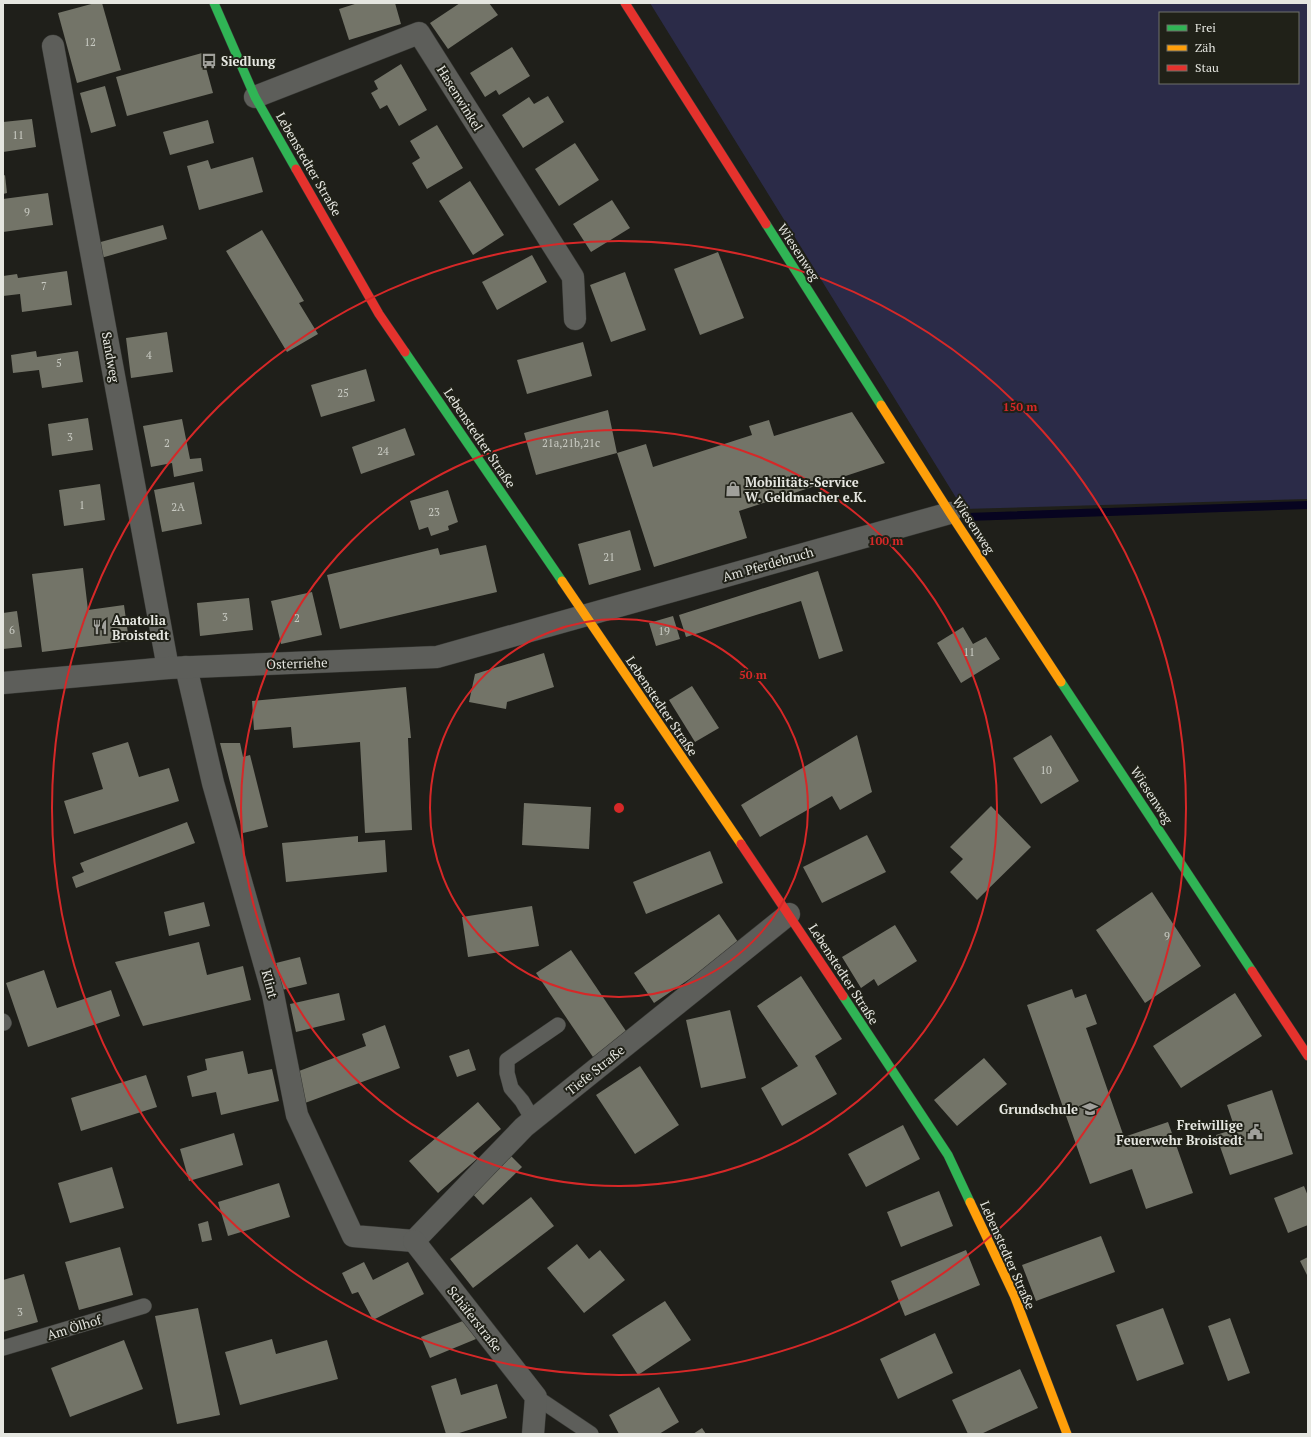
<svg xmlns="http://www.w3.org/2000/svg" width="1311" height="1437" font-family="'PT Serif',serif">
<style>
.green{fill:#2b2b48;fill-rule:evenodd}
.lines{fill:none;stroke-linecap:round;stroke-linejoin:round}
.stream{stroke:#070420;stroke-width:8}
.building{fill:#737468}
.lane-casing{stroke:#383935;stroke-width:16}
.street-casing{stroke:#383935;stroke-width:23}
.fast-casing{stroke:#383935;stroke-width:10}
.slow-casing{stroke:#383935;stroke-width:10}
.jam-casing{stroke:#383935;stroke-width:10}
.lane{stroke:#5d5e5a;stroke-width:15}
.street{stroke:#5d5e5a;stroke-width:22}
.fast{stroke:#30b455;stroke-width:9}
.slow{stroke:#ff9f0a;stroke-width:9}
.jam{stroke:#e5322d;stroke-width:9}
.ring{fill:none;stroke:#d62828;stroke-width:2}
.labels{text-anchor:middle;stroke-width:4;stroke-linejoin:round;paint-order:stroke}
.number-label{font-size:11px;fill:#c8cac2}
.poi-label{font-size:13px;font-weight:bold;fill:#e5e6e0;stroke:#202118;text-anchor:start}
.street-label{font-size:13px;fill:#e5e6e0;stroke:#202118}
.centre{fill:#d62828;stroke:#202118;stroke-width:2}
.ring-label{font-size:12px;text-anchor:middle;font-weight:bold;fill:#d62828;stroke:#202118;stroke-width:4;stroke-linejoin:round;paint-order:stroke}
</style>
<rect width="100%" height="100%" fill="#1f1f1a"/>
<path class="green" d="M650,3H1308V499L963,509ZM1160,13H1298V83H1160Z"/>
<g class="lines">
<polyline class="stream" points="967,517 1308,505"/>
</g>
<g class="building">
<polygon points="95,3 102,3 121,70 77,83 58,13"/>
<polygon points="358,3 395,3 401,24 349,40 339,9"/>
<polygon points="460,3 489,3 498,15 448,49 430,23"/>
<polygon points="512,47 530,76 499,95 496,90 485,97 470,73"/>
<polygon points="202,53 213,93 127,116 116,77"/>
<polygon points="401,64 427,110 399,126 387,105 380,109 371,93 378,89 374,81"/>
<polygon points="105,86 116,126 91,133 80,93"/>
<polygon points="548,96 564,122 523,148 502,115 529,97 534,104"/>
<polygon points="32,119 36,147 3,152 3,122"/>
<polygon points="208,120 214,143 170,155 163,132"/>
<polygon points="437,125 463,168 427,189 412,163 420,158 410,141"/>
<polygon points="575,143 599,180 559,206 535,169"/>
<polygon points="253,157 263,192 199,210 187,166 208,160 211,169"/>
<polygon points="5,175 7,193 3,194 3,176"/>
<polygon points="470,181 504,235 473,255 439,201"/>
<polygon points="48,193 53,225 3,232 3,199"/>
<polygon points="612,200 630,228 591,252 573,224"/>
<polygon points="163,225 167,239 101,258 97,243"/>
<polygon points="262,230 304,301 299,303 318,334 287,352 226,251"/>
<polygon points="718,252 744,318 700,335 674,269"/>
<polygon points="532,255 547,282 497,310 482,282"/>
<polygon points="67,271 72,305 22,312 20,294 3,296 3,276 17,274 18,278"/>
<polygon points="625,272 646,330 611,342 590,285"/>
<polygon points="167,332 173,372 131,378 126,338"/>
<polygon points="583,342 592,376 527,394 517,360"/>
<polygon points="36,351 37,357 78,351 83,382 42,388 39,370 13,373 11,355"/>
<polygon points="366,369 375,401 321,417 311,385"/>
<polygon points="608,410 617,453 646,444 653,467 752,435 749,426 769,420 774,436 852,412 885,463 739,511 747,538 654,567 617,453 536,475 524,433"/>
<polygon points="88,418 93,450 52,456 48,424"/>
<polygon points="182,419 190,459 201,458 203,471 174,477 172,463 151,467 143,426"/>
<polygon points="405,428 415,455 361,474 352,447"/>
<polygon points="194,482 202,524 162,532 154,490"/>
<polygon points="100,484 105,520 64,526 59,490"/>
<polygon points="448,490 458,522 448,526 449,530 431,536 428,527 419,530 410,501"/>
<polygon points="630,530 641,570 589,585 578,544"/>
<polygon points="486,545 497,592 340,629 327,575 438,548 440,555"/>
<polygon points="83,568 88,610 124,605 129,641 42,652 32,574"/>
<polygon points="818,571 843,651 819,659 801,601 686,637 679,615"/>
<polygon points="312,592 322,635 281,644 271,601"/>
<polygon points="249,598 253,630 200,636 197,603"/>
<polygon points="17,611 22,647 3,649 3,613"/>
<polygon points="673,616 680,639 656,646 649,623"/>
<polygon points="963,627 973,644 986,637 1000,659 961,683 937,643"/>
<polygon points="544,653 554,687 507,702 506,709 469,702 475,674"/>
<polygon points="692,686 719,728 695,742 669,700"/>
<polygon points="406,687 411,738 408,738 412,830 365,833 360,742 293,748 291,727 254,730 252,701"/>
<polygon points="857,735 872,792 840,810 832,796 760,837 741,805"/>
<polygon points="1051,735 1079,781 1041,804 1013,758"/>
<polygon points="128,742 139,777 169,768 179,801 74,834 64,801 103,789 92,753"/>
<polygon points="220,743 240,743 243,757 250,755 268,827 243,833"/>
<polygon points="524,803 591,807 589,849 522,845"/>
<polygon points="991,806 1031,847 977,900 950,872 963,859 950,847"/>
<polygon points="187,822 195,843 76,888 72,877 84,872 80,863"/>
<polygon points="867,835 886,872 822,903 803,867"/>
<polygon points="358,836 358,842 385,840 387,872 286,882 282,843"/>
<polygon points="710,851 723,883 646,914 633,882"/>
<polygon points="1152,892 1201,966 1145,1003 1096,930"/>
<polygon points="204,902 210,926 169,936 164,912"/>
<polygon points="532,906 539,946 468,957 462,917"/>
<polygon points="719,914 740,945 654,1003 634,973"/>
<polygon points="895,925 917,961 878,986 874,979 861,988 842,957"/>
<polygon points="199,942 207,975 243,966 251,1000 143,1026 115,962"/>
<polygon points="571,950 628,1034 593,1057 536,973"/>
<polygon points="300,957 307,984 282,990 276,963"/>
<polygon points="44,970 57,1008 111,990 120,1016 28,1047 6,983"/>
<polygon points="801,976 842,1039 815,1056 837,1094 782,1126 761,1088 798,1066 757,1006"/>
<polygon points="1072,989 1075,998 1086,994 1097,1024 1086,1028 1124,1137 1168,1122 1193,1193 1146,1209 1132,1169 1090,1184 1027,1005"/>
<polygon points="339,993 345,1020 296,1032 290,1004"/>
<polygon points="1235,993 1262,1036 1181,1088 1153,1046"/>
<polygon points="730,1010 746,1078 701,1088 686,1020"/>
<polygon points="385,1025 400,1068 305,1103 299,1071 366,1046 362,1034"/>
<polygon points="469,1049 476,1070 457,1077 449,1056"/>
<polygon points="243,1051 248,1074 272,1069 279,1101 221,1115 216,1092 192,1097 187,1076 207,1070 205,1059"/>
<polygon points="984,1058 1007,1084 957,1126 934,1100"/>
<polygon points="640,1066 679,1125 635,1154 596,1095"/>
<polygon points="146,1075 157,1107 81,1131 71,1098"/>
<polygon points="1272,1090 1293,1154 1230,1175 1216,1135 1235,1129 1227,1105"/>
<polygon points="478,1102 501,1129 473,1153 478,1158 438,1193 409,1161"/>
<polygon points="903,1125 920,1159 866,1187 848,1154"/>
<polygon points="234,1133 243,1165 189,1181 180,1149"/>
<polygon points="508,1153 522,1167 483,1205 470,1191"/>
<polygon points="112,1167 124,1208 70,1223 58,1183"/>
<polygon points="279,1183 290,1217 228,1236 218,1202"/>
<polygon points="1304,1186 1308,1196 1308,1225 1288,1233 1274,1198"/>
<polygon points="939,1191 953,1226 901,1247 887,1212"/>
<polygon points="531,1197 554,1226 473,1288 450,1259"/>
<polygon points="208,1221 212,1240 202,1242 198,1224"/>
<polygon points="1101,1236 1115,1272 1036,1301 1022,1265"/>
<polygon points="577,1244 589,1259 600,1250 625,1280 584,1313 547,1268"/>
<polygon points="120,1247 133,1295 79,1310 65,1262"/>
<polygon points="966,1250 980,1285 905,1316 891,1281"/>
<polygon points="1308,1257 1308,1277 1300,1261"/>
<polygon points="364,1262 373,1280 408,1262 424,1294 373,1320 358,1292 352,1294 342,1273"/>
<polygon points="24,1274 38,1322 3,1332 3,1280"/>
<polygon points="665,1301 691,1340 638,1375 612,1335"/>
<polygon points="198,1308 220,1415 177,1424 155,1316"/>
<polygon points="1163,1308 1184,1364 1137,1381 1116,1325"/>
<polygon points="1230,1318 1250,1373 1228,1381 1208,1326"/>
<polygon points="468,1319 476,1339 430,1358 421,1337"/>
<polygon points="935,1333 953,1373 898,1399 880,1359"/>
<polygon points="272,1339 276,1354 327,1340 338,1379 240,1405 225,1352"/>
<polygon points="124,1340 143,1389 70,1417 51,1368"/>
<polygon points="1020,1369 1038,1408 981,1434 968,1434 952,1400"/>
<polygon points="456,1378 461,1395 497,1384 507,1418 456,1434 446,1434 431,1386"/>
<polygon points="659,1387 679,1422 659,1434 619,1434 609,1415"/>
<polygon points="702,1428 706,1434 693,1434"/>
</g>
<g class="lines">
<defs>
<g id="lane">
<polyline points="3,1021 4,1023"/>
<polyline points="533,1120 522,1101 511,1088 507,1073 507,1060 558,1025"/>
<polyline points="3,1348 144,1306"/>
<polyline points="536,1397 591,1434"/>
</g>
<g id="street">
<polyline points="53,46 168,668"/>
<polyline points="255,97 419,33 573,277 575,319"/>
<polyline points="186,667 213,783 273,994 297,1115 353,1236 414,1241"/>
<polyline points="3,683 168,668 437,657 950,513"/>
<polyline points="414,1241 524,1127 789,914"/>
<polyline points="414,1241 536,1397 533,1434"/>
</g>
<g id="fast">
<polyline points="214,3 255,97 296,169"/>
<polyline points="766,224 881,405"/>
<polyline points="405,352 562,581"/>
<polyline points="1061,682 1252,971"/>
<polyline points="843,996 948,1155 970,1202"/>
</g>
<g id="slow">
<polyline points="881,405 950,513 1061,682"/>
<polyline points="562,581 741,844"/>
<polyline points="970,1202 1014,1295 1067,1434"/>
</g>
<g id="jam">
<polyline points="625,3 766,224"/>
<polyline points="296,169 379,314 405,352"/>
<polyline points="741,844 843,996"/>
<polyline points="1252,971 1308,1056"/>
</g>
</defs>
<use href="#lane" class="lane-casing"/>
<use href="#street" class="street-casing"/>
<use href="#fast" class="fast-casing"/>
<use href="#slow" class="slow-casing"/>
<use href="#jam" class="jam-casing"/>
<use href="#lane" class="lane"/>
<use href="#street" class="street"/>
<use href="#fast" class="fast"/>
<use href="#slow" class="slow"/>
<use href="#jam" class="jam"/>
</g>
<g class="ring">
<circle cx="619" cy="808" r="189"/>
<circle cx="619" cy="808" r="378"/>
<circle cx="619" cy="808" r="567"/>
</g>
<defs>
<symbol id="bus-bare" viewBox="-9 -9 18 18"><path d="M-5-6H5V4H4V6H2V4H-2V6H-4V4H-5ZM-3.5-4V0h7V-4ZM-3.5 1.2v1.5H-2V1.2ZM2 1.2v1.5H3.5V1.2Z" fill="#a0a09b" stroke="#202118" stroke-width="2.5" paint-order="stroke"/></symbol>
<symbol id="shop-bare" viewBox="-9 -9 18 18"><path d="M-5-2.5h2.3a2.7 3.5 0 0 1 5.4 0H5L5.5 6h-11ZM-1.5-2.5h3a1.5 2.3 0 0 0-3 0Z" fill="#a0a09b" stroke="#202118" stroke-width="2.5" paint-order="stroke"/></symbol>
<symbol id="restaurant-bare" viewBox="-9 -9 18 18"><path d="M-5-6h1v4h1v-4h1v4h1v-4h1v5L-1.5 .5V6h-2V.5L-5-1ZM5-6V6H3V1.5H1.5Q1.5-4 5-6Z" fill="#a0a09b" stroke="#202118" stroke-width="2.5" paint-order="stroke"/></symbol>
<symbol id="school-bare" viewBox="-9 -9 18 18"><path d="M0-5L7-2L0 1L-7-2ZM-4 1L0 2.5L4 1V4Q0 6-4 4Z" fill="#a0a09b" stroke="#202118" stroke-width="2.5" paint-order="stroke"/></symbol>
<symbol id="civic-bare" viewBox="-9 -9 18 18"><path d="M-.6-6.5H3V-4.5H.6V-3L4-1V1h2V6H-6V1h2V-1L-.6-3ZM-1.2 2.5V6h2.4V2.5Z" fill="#a0a09b" stroke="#202118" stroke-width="2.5" paint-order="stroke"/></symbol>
</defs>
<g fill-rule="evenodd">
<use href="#bus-bare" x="198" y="50" width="22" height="22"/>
<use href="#shop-bare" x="722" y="478" width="22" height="22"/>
<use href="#restaurant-bare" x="89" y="616" width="22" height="22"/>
<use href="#school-bare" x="1079" y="1098" width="22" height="22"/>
<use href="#civic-bare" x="1244" y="1121" width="22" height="22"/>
</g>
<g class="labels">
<g class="number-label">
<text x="90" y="46">12</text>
<text x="18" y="139">11</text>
<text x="27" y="216">9</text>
<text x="44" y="290">7</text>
<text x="149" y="359">4</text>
<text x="59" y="367">5</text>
<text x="343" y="397">25</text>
<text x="70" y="441">3</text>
<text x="167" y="447">2</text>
<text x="571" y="447">21a,21b,21c</text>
<text x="383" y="455">24</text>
<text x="82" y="509">1</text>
<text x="178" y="511">2A</text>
<text x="434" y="516">23</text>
<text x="609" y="561">21</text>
<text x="225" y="621">3</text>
<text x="297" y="622">2</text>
<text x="12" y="634">6</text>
<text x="664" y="635">19</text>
<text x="969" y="656">11</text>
<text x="1046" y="774">10</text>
<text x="1167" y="940">9</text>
<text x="20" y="1316">3</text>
</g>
<g class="poi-label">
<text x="221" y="66">Siedlung</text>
<text x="745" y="487">Mobilitäts-Service<tspan x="745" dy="15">W. Geldmacher e.K.</tspan></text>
<text x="112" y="625">Anatolia<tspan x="112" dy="15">Broistedt</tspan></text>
<text x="1078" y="1114" text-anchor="end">Grundschule</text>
<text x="1243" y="1130" text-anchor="end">Freiwillige<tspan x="1243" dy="15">Feuerwehr Broistedt</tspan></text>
</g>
<g class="street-label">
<text transform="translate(460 98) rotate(58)" y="5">Hasenwinkel</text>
<text transform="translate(309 164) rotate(60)" y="5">Lebenstedter Straße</text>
<text transform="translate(799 252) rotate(57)" y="5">Wiesenweg</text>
<text transform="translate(111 357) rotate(80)" y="5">Sandweg</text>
<text transform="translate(480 438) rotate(56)" y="5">Lebenstedter Straße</text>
<text transform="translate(974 525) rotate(57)" y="5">Wiesenweg</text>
<text transform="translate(768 564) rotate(-16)" y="5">Am Pferdebruch</text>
<text transform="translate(297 663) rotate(-2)" y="5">Osterriehe</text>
<text transform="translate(662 706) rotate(56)" y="5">Lebenstedter Straße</text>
<text transform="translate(1152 795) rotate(57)" y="5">Wiesenweg</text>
<text transform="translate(844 974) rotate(57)" y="5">Lebenstedter Straße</text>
<text transform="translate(270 984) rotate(75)" y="5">Klint</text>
<text transform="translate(595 1070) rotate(-39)" y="5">Tiefe Straße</text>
<text transform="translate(1008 1255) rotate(66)" y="5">Lebenstedter Straße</text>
<text transform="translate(475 1319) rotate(52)" y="5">Schäferstraße</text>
<text transform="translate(74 1327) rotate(-17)" y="5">Am Ölhof</text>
</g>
</g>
<circle cx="619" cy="808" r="6" class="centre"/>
<g class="ring-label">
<text x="1020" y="411">150 m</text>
<text x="886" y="545">100 m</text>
<text x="753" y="679">50 m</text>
</g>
<rect width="1311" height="1437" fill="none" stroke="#e5e6e0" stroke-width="8"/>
<rect x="1159" y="12" width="140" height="72" fill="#202118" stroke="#6f7068"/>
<rect x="1167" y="25" width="20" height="6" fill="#30b455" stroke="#6f7068"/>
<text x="1195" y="32" font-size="12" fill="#e5e6e0">Frei</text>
<rect x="1167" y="45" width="20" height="6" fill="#ff9f0a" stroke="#6f7068"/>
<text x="1195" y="52" font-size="12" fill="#e5e6e0">Zäh</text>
<rect x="1167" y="65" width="20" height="6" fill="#e5322d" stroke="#6f7068"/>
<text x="1195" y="72" font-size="12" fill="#e5e6e0">Stau</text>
</svg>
